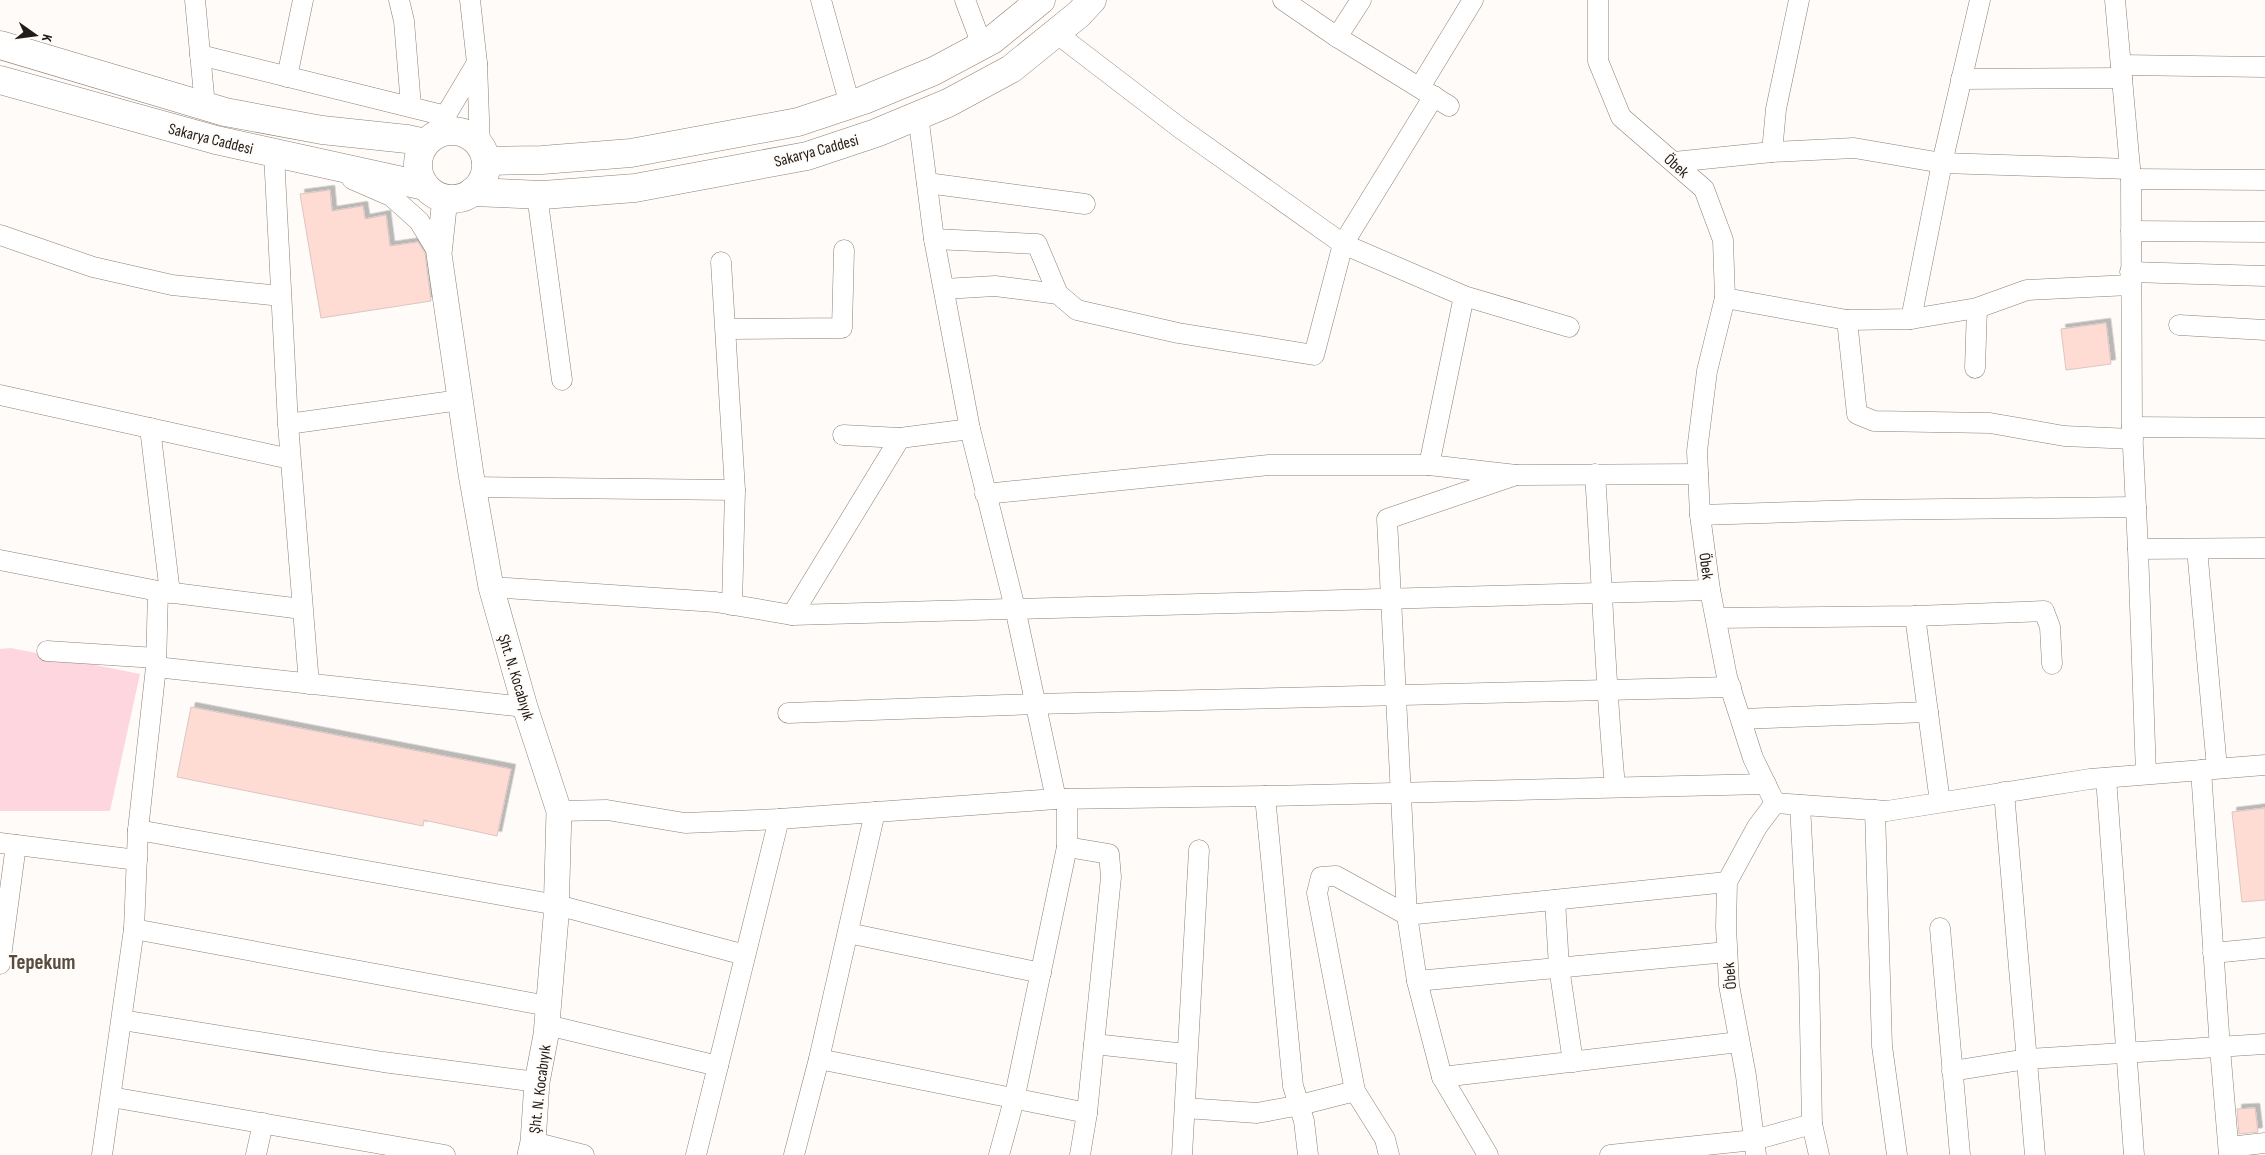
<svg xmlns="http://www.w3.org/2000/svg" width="2265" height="1155" font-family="'Sofia Sans Condensed',sans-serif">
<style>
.green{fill:#fed6df}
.building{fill:#ffdcd3;stroke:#dbc6c1;filter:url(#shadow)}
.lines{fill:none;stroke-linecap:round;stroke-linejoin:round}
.minor-casing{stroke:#8e8073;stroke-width:21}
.tertiary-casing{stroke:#8e8073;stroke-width:26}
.primary-casing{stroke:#8e8073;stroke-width:29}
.minor{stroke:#fff;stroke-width:20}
.tertiary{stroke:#fff;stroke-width:25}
.primary{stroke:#fff;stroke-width:28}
.labels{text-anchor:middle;stroke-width:4;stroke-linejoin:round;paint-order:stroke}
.street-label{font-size:16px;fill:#221c17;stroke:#fefbf8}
.district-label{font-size:21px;font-weight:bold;fill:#584b3f;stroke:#fefbf8}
</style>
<defs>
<filter id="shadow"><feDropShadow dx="4.5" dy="-4.5" stdDeviation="0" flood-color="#0004"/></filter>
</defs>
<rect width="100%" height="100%" fill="#fefbf8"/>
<polygon class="green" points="11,648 140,674 110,811 0,811 0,649"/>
<g class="building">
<polygon points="330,190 332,211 363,206 365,219 386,215 390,246 418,242 425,253 431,301 321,318 300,194"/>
<polygon points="2106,323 2111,364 2066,370 2061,329"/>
<polygon points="191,707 511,769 497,836 424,820 423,826 177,777"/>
<polygon points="2265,808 2265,900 2242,902 2232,812"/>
<polygon points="2255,1108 2258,1132 2239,1134 2237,1109"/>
</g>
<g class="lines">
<defs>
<g id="minor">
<polyline points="195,0 205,106"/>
<polyline points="399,0 404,21 411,106"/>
<polyline points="470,0 477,63 480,146"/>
<polyline points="821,0 850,105"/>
<polyline points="965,0 982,45"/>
<polyline points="1283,0 1337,37 1449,106"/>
<polyline points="1598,0 1598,61 1621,117 1704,189 1723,240 1725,298 1707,371 1697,451 1700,515 1710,590 1727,677 1753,758 1775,803"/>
<polyline points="2115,0 2131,179 2132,427 2138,549 2265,548"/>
<polyline points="1056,33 1180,128 1343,244 1464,296 1569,327"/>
<polyline points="1337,37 1361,0"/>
<polyline points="200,55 446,116"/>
<polyline points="2121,65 2265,67"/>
<polyline points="287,77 303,0"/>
<polyline points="1961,79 2122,78"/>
<polyline points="1420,87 1473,0"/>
<polyline points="918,115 934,239 970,429 1015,608 1056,799"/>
<polyline points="434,135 477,63"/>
<polyline points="1772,152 1776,109 1799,0"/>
<polyline points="274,154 288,424 309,684"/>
<polyline points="1674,162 1772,152 1854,148 1942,163 2130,169"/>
<polyline points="352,179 391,196 419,221 439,254"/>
<polyline points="2131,179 2265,180"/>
<polyline points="927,183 1085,204"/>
<polyline points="537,195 562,380"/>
<polyline points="2131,231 2265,232"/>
<polyline points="0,235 93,267 172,285 281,296"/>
<polyline points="934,239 1037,244 1058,294"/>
<polyline points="721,262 735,490 732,605"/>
<polyline points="2130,272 2265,276"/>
<polyline points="944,289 995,286 1058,294 1077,310 1178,333 1314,355 1343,244 1434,96"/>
<polyline points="1725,298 1847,320 1911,319 1977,308 2027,290 2130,285"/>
<polyline points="1911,319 1942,163 1980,0"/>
<polyline points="1847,320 1857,414 1874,421 1990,423 2064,436 2133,439"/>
<polyline points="2179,325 2265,330"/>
<polyline points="726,329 842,328 844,250"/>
<polyline points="1975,368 1977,308"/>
<polyline points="0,395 290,459"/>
<polyline points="288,424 460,400"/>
<polyline points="2132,427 2265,428"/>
<polyline points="150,428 170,593"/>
<polyline points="843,435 900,438 970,429"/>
<polyline points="900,438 792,615 1710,590"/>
<polyline points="1429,465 1464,296"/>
<path d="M1595,474C1602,578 1605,682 1615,786"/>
<polyline points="474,487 735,490"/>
<polyline points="985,494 1269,465 1429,465 1516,475 1698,474"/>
<polyline points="1700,515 1860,510 2136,507"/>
<polyline points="2138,549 2146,774"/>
<polyline points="2197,549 2217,768"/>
<polyline points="0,560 158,591 302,609"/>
<polyline points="491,587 716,602 792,615"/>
<polyline points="1915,616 1940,802"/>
<polyline points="1716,618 1915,616 2044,611 2050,627 2052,664"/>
<polyline points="47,651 156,658"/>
<polyline points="156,667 525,707"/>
<polyline points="788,713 1035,704 1731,687"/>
<polyline points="1741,719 1928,712"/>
<polyline points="2201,770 2220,1048 2229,1155"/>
<polyline points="2106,778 2134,1155"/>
<polyline points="2004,792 2035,1155"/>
<polyline points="1265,796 1293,1086 1304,1121 1308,1155"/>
<polyline points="1775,803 1887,811 2090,779 2265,765"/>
<polyline points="1800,805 1809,972 1812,1124 1819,1155"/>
<polyline points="1875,810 1882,1046 1897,1155"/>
<polyline points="559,811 607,810 685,823 779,819 1056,799 1265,796 1766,784"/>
<polyline points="138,830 557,905 745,955"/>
<polyline points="0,843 137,860"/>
<polyline points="1067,847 1109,854 1111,877 1087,1113 1080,1155"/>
<polyline points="1555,900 1559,967 1573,1062"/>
<polyline points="1940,928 1960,1155"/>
<polyline points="134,929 548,1006"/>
<polyline points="848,933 1041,973"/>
<polyline points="2213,953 2265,948"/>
<polyline points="0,964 16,845"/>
<polyline points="1417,981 1727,952"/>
<polyline points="122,1020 383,1062 537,1082"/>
<polyline points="547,1025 718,1066"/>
<polyline points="1094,1044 1186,1054"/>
<polyline points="819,1059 1087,1113"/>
<polyline points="1952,1071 2027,1059 2265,1044"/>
<polyline points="1442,1077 1739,1042"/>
<polyline points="111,1097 445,1155"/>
<polyline points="1185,1108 1257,1113 1300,1105 1355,1091"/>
<polyline points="533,1142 584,1155"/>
<polyline points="2229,1147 2265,1143"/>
<polyline points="102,1155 134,929 138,830 156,667 158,591"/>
<polyline points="256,1155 263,1123"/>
<polyline points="696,1155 779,819"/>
<polyline points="794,1155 819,1059 875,812"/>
<polyline points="999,1155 1014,1100 1067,847 1067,799"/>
<polyline points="1182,1155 1199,850"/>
<polyline points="1389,1155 1385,1139 1355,1091 1317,893 1321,877 1336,876 1407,915 1727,882"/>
<polyline points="1488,1155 1442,1077 1417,981 1407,915 1387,519 1516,475"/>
<polyline points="1610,1155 1754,1140 1812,1124"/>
<polyline points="1756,1155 1746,1076 1729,985 1726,927 1727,882 1757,827 1775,803"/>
</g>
<polyline id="tertiary" points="445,198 439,254 471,474 491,587 525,707 559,811 556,917 546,1035 537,1082 533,1142 530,1155"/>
<g id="primary">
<polyline points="0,45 225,112 322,130 407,139 425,143"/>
<polyline points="0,80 216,140 425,186"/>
<circle cx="452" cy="165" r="34"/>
<polyline points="486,161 542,160 631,153 798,122 864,100 934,71 992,40 1041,0"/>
<polyline points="472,192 543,195 635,188 807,156 876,133 948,103 1011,69 1079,14 1092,0"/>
</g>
</defs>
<use href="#minor" class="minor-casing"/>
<use href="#tertiary" class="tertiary-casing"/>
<use href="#primary" class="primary-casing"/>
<use href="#minor" class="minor"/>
<use href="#tertiary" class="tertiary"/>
<use href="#primary" class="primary"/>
</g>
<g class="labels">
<g class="street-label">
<text transform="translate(211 138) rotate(14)" y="6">Sakarya Caddesi</text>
<text transform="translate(816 150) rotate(-15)" y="6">Sakarya Caddesi</text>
<text transform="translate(1677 165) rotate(42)" y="6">Öbek</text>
<text transform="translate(1707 566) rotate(82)" y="6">Öbek</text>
<text transform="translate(517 677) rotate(73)" y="6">Şht. N. Kocabıyık</text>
<text transform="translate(1729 976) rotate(-95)" y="6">Öbek</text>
<text transform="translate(539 1089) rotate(-83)" y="6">Şht. N. Kocabıyık</text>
</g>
<g class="district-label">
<text x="42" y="969">Tepekum</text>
</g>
</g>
<g transform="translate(35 35) rotate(104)" stroke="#fefbf8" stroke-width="4" paint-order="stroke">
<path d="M0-4L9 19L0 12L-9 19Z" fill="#221c17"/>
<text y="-8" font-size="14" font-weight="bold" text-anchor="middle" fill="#221c17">K</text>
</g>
</svg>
